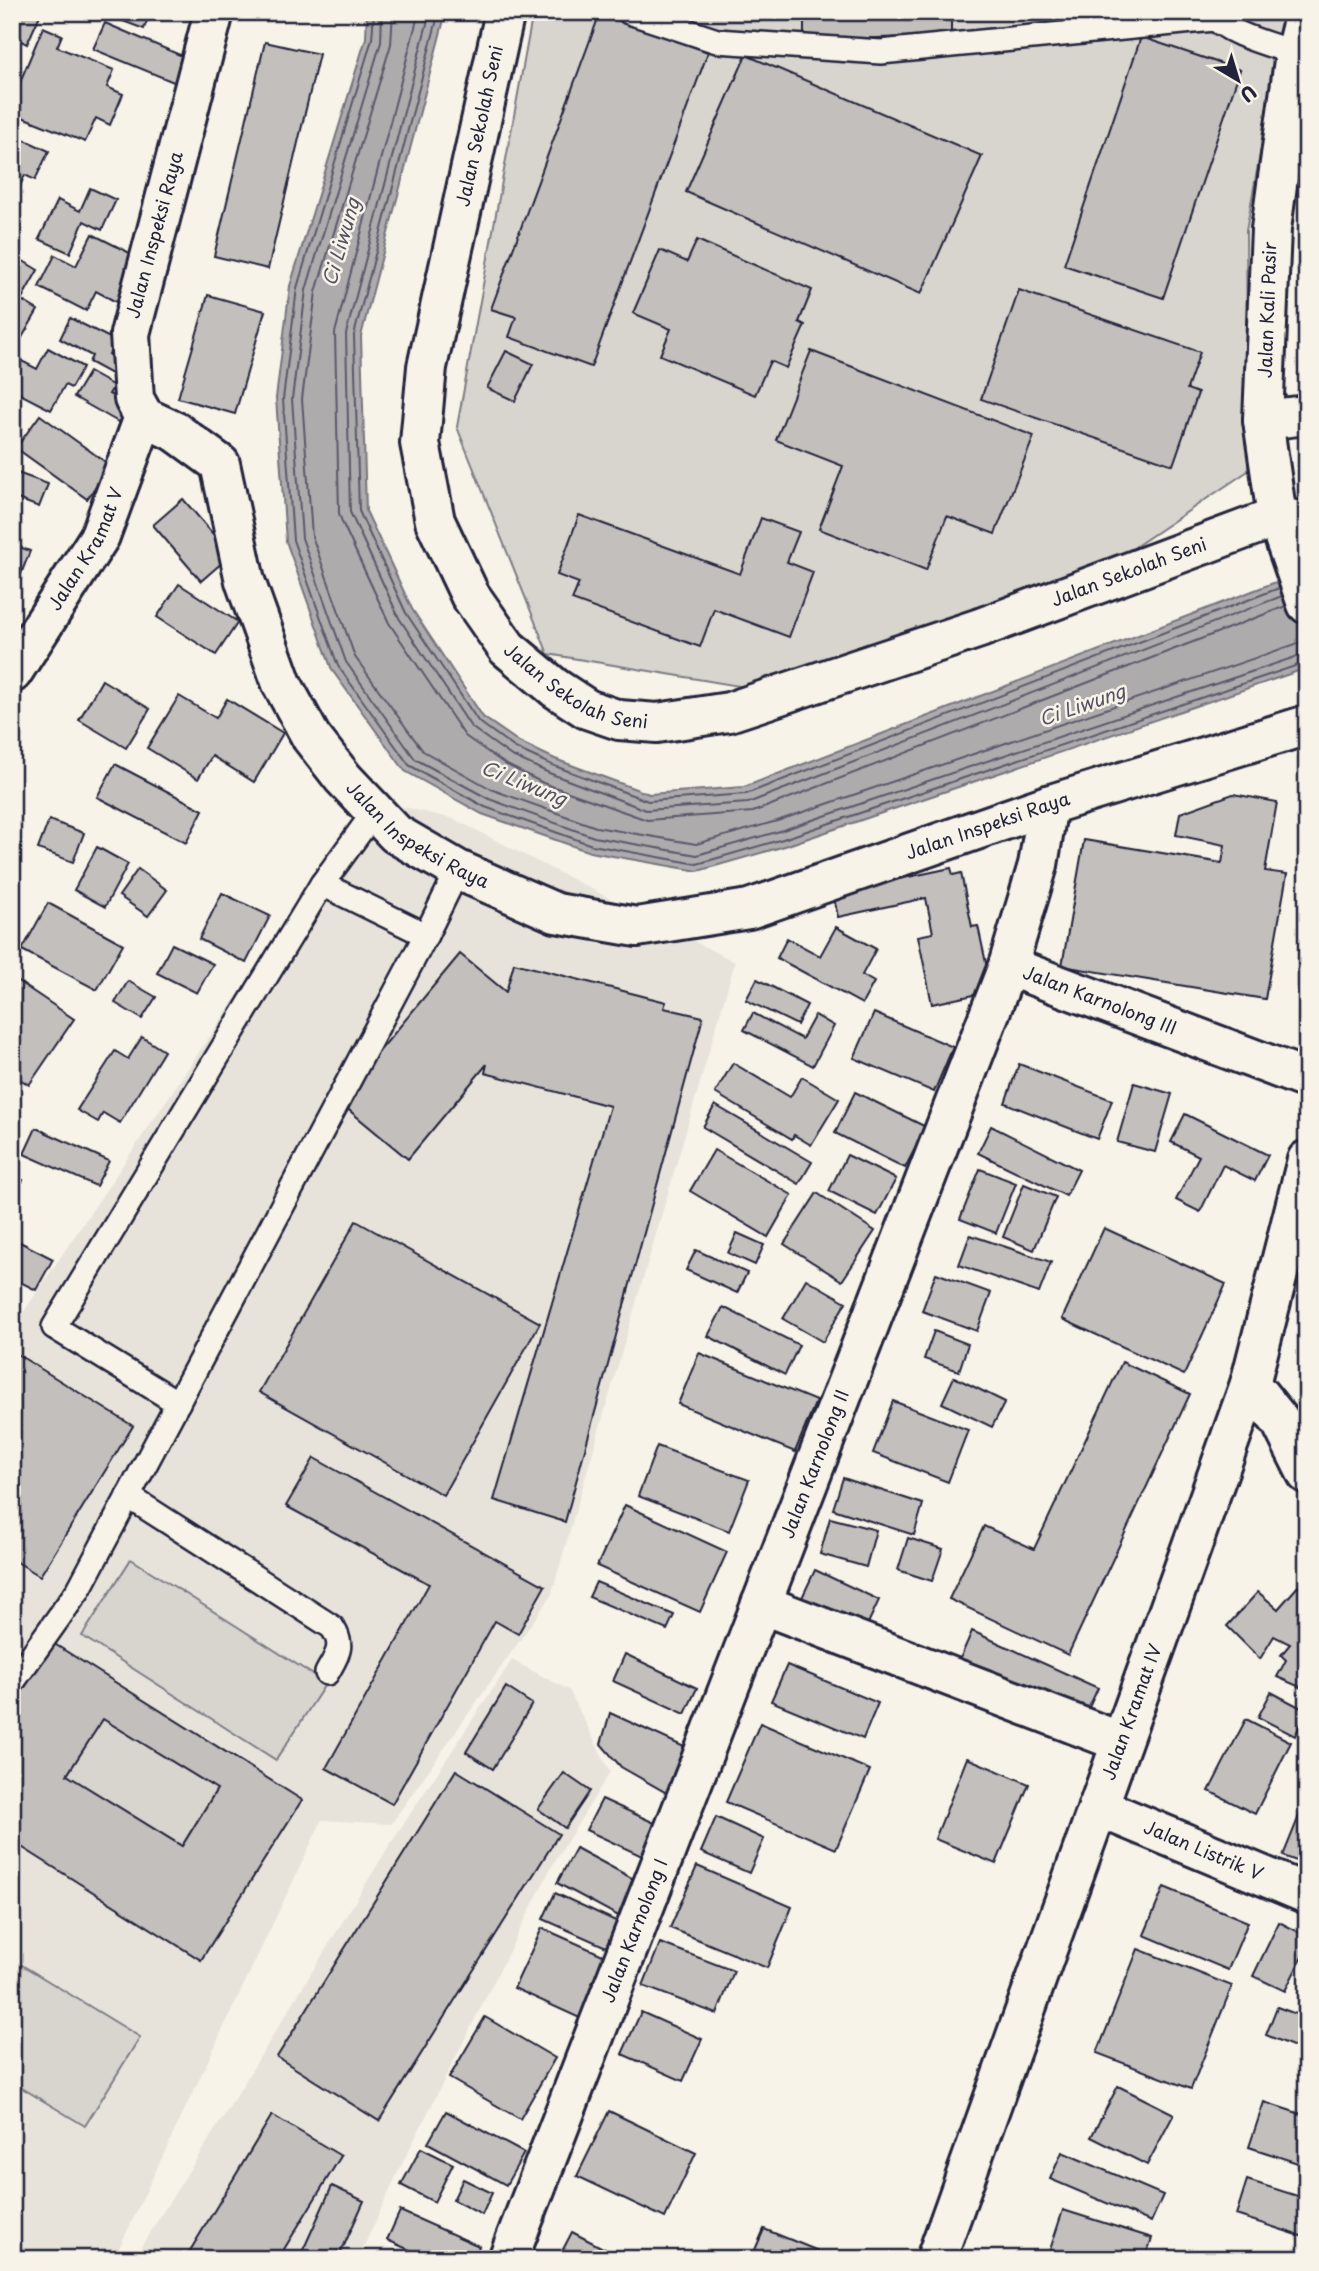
<svg xmlns="http://www.w3.org/2000/svg" width="1319" height="2271" font-family="'Playpen Sans',sans-serif">
<style>
.built{fill:#e7e3db}
.green{fill:#d8d5cf;stroke:#7d7c85;stroke-width:2}
.water{fill:#aeabad;stroke:#76747f;stroke-width:2}
.lines{fill:none;stroke-linecap:round;stroke-linejoin:round}
.shore{stroke:#5a5969;stroke-width:2}
.building{fill:#c2bfbd;stroke:#22223b;stroke-width:2;fill-rule:evenodd}
.service-casing{stroke:#22223b;stroke-width:28}
.minor-casing{stroke:#22223b;stroke-width:44}
.tertiary-casing{stroke:#22223b;stroke-width:44}
.service{stroke:#f7f3e8;stroke-width:23}
.minor{stroke:#f7f3e8;stroke-width:38}
.tertiary{stroke:#f7f3e8;stroke-width:38}
.labels{text-anchor:middle;stroke-width:5;stroke-linejoin:round;paint-order:stroke}
.street-label{font-size:18px;fill:#22223b;stroke:#f7f3e8}
.water-label{font-size:19px;font-style:italic;fill:#535263;stroke:#f7f3e8}
</style>
<rect width="100%" height="100%" fill="#f7f3e8"/>
<filter id="ink" filterUnits="userSpaceOnUse"><feTurbulence type="fractalNoise" baseFrequency=".0143" numOctaves="2"/><feDisplacementMap in="SourceGraphic" scale="14" xChannelSelector="R" yChannelSelector="G"/><feConvolveMatrix kernelMatrix="1 2 1 2 8 2 1 2 1" color-interpolation-filters="sRGB"/></filter>
<g filter="url(#ink)">
<g class="built">
<polygon points="370,799 454,819 735,962 551,1596 391,1824 322,1820 114,2259 12,2259 12,1329"/>
<polygon points="512,1660 569,1690 610,1772 552,1866 400,2168 358,2259 133,2259 222,2119 389,1846"/>
</g>
<g class="green">
<polygon points="533,12 1286,12 1246,231 1248,471 1096,573 745,687 548,654 457,427"/>
<polygon points="131,1559 326,1683 276,1760 82,1636"/>
<polygon points="103,1719 217,1789 182,1846 67,1775"/>
<polygon points="12,1959 140,2037 85,2126 12,2082"/>
</g>
<polygon class="water" points="367,12 446,12 361,336 366,511 412,609 483,717 519,742 555,759 649,794 744,787 1307,570 1307,668 785,846 698,871 590,852 482,814 405,771 332,670 286,541 276,398 290,286 366,38"/>
<g class="lines">
<g class="shore">
<polyline points="374,12 372,39 297,288 283,399 293,540 338,666 409,765 485,807 592,845 697,864 783,839 1307,662"/>
<polyline points="382,12 381,42 306,290 292,399 302,538 346,662 415,759 489,799 594,837 697,855 780,831 1307,653"/>
<polyline points="393,12 391,44 316,292 302,399 312,536 355,657 423,751 493,790 596,827 696,844 777,821 1296,644 1307,642"/>
<polyline points="419,12 335,333 339,513 342,522 389,623 465,736 505,764 543,783 647,820 753,812 1286,606"/>
<polyline points="430,12 346,334 350,512 399,618 471,727 510,755 549,773 646,810 748,803 1282,596"/>
<polyline points="439,12 354,335 359,511 406,613 478,721 515,748 552,765 648,801 746,794 1279,588"/>
</g>
</g>
<g class="building">
<polygon points="12,12 41,13 27,44 12,36"/>
<polygon points="99,12 150,12 144,29"/>
<polygon points="804,12 951,12 951,36 804,40"/>
<polygon points="600,13 708,52 591,367 509,337 516,317 491,309"/>
<polygon points="105,23 187,58 176,83 93,49"/>
<polygon points="43,27 62,35 57,47 114,70 107,87 123,94 110,125 96,118 85,142 12,113 12,101"/>
<polygon points="1141,37 1240,70 1163,298 1064,265"/>
<polygon points="265,42 319,54 268,269 214,256"/>
<polygon points="746,55 982,156 921,294 686,192"/>
<polygon points="12,134 49,151 35,180 25,175 17,192 12,190"/>
<polygon points="90,188 116,200 102,230 84,221 70,253 39,239 58,200 80,211"/>
<polygon points="92,234 142,259 120,304 96,291 86,311 39,287 55,255 76,266"/>
<polygon points="697,240 812,290 799,322 805,325 786,368 770,361 755,395 660,355 671,329 633,313 660,250 687,262"/>
<polygon points="15,256 38,270 21,300 38,310 20,341 12,337 12,260"/>
<polygon points="1019,290 1200,352 1187,389 1198,393 1173,465 981,399"/>
<polygon points="208,295 265,311 235,414 178,398"/>
<polygon points="70,318 116,341 109,354 128,364 120,379 89,362 92,356 60,339"/>
<polygon points="48,348 83,367 71,388 65,385 51,410 12,390 12,356 37,369"/>
<polygon points="506,351 533,364 515,401 487,388"/>
<polygon points="811,351 1034,436 995,534 947,516 926,570 819,529 843,466 776,440"/>
<polygon points="1301,356 1307,356 1307,375 1300,374"/>
<polygon points="89,372 114,386 109,394 130,405 120,423 74,397"/>
<polygon points="40,415 111,466 87,499 16,448"/>
<polygon points="12,471 48,484 39,507 12,497"/>
<polygon points="183,499 231,555 201,581 153,525"/>
<polygon points="579,515 740,574 761,518 799,532 787,562 813,572 789,637 714,609 700,647 572,600 579,583 557,575"/>
<polygon points="12,544 30,551 21,574 12,571"/>
<polygon points="179,584 238,622 216,655 157,617"/>
<polygon points="102,680 150,709 126,748 79,720"/>
<polygon points="179,696 216,718 227,699 283,733 254,782 212,756 198,779 147,748"/>
<polygon points="115,764 203,810 186,843 97,797"/>
<polygon points="1233,794 1277,802 1265,871 1287,874 1265,999 1062,966 1084,840 1222,863 1225,845 1176,835 1180,813"/>
<polygon points="49,820 84,833 73,862 38,849"/>
<polygon points="97,847 128,864 105,907 74,890"/>
<polygon points="951,868 953,875 961,873 972,927 978,926 992,991 932,1004 918,936 933,933 926,898 838,917 833,893"/>
<polygon points="138,869 167,890 148,916 119,896"/>
<polygon points="222,893 270,916 246,963 199,939"/>
<polygon points="48,903 123,944 97,990 22,950"/>
<polygon points="836,927 876,949 862,975 874,982 862,1004 777,958 787,938 820,956"/>
<polygon points="172,944 213,964 197,993 157,973"/>
<polygon points="460,954 506,992 514,963 666,1002 664,1008 703,1017 565,1522 494,1500 610,1106 485,1073 487,1064 408,1159 338,1101"/>
<polygon points="757,979 807,1005 797,1025 746,1000"/>
<polygon points="16,980 74,1019 29,1085 12,1074 12,984"/>
<polygon points="128,981 156,997 142,1019 115,1003"/>
<polygon points="753,1013 802,1039 815,1015 834,1026 813,1066 744,1030"/>
<polygon points="874,1013 953,1047 934,1092 854,1058"/>
<polygon points="142,1037 164,1051 120,1123 103,1113 98,1122 77,1110 115,1051 128,1059"/>
<polygon points="733,1063 790,1097 802,1077 839,1099 811,1145 794,1135 792,1139 715,1093"/>
<polygon points="1019,1064 1112,1100 1097,1139 1005,1103"/>
<polygon points="1134,1083 1172,1094 1155,1152 1117,1142"/>
<polygon points="855,1092 926,1127 905,1168 835,1133"/>
<polygon points="715,1105 812,1162 799,1184 703,1127"/>
<polygon points="1185,1114 1268,1155 1255,1181 1223,1165 1200,1212 1176,1200 1199,1156 1171,1142"/>
<polygon points="991,1126 1079,1170 1066,1196 978,1153"/>
<polygon points="36,1128 109,1161 96,1186 24,1154"/>
<polygon points="714,1150 792,1195 768,1237 690,1191"/>
<polygon points="847,1155 896,1179 877,1215 829,1191"/>
<polygon points="980,1169 1016,1183 996,1233 960,1219"/>
<polygon points="12,1173 23,1180 12,1198"/>
<polygon points="1024,1184 1056,1197 1034,1250 1003,1237"/>
<polygon points="817,1193 875,1231 842,1281 784,1244"/>
<polygon points="356,1221 540,1323 443,1495 259,1392"/>
<polygon points="1104,1228 1226,1284 1184,1375 1062,1319"/>
<polygon points="737,1233 764,1245 755,1265 728,1253"/>
<polygon points="970,1235 1051,1262 1039,1293 959,1265"/>
<polygon points="12,1238 53,1259 36,1290 12,1278"/>
<polygon points="696,1250 747,1273 737,1293 686,1270"/>
<polygon points="936,1273 991,1293 977,1331 922,1311"/>
<polygon points="806,1279 846,1302 823,1342 783,1319"/>
<polygon points="723,1307 799,1345 785,1375 708,1336"/>
<polygon points="934,1331 968,1344 959,1371 924,1359"/>
<polygon points="12,1351 133,1426 40,1576 12,1559"/>
<polygon points="699,1353 816,1401 795,1452 678,1404"/>
<polygon points="1122,1362 1190,1394 1068,1655 949,1599 984,1526 1034,1549"/>
<polygon points="954,1377 1005,1402 992,1427 942,1403"/>
<polygon points="893,1401 968,1430 948,1482 873,1453"/>
<polygon points="657,1446 749,1480 729,1531 638,1496"/>
<polygon points="314,1458 545,1586 518,1634 495,1621 392,1804 326,1768 429,1584 286,1506"/>
<polygon points="843,1478 923,1504 914,1535 833,1509"/>
<polygon points="625,1505 727,1552 700,1612 597,1566"/>
<polygon points="830,1518 876,1530 866,1567 820,1554"/>
<polygon points="908,1538 943,1549 932,1581 898,1570"/>
<polygon points="815,1570 879,1600 864,1632 800,1602"/>
<polygon points="1307,1576 1307,1690 1277,1677 1286,1660 1281,1655 1290,1644 1274,1636 1260,1659 1227,1626 1258,1592 1278,1609"/>
<polygon points="596,1582 674,1615 667,1630 589,1597"/>
<polygon points="972,1631 1098,1688 1084,1718 959,1661"/>
<path d="M53,1643L302,1800L201,1960L12,1841V1707ZM103,1719L217,1789L182,1846L67,1775Z"/>
<polygon points="625,1654 697,1688 685,1714 613,1681"/>
<polygon points="787,1665 878,1703 863,1739 771,1701"/>
<polygon points="506,1687 532,1704 493,1769 466,1752"/>
<polygon points="1271,1692 1307,1711 1295,1736 1258,1717"/>
<polygon points="610,1713 693,1751 672,1796 621,1767 601,1744"/>
<polygon points="1246,1719 1291,1742 1255,1814 1209,1791"/>
<polygon points="760,1723 870,1770 836,1849 726,1802"/>
<polygon points="967,1758 1029,1784 996,1864 935,1839"/>
<polygon points="456,1770 559,1834 379,2121 277,2057"/>
<polygon points="564,1773 590,1791 565,1828 538,1809"/>
<polygon points="602,1799 659,1825 644,1857 586,1830"/>
<polygon points="1306,1799 1307,1800 1307,1865 1283,1856"/>
<polygon points="716,1817 764,1839 749,1873 701,1852"/>
<polygon points="576,1848 641,1883 622,1918 557,1883"/>
<polygon points="697,1866 792,1907 767,1968 670,1928"/>
<polygon points="1164,1887 1248,1922 1228,1970 1144,1935"/>
<polygon points="555,1893 618,1922 606,1947 543,1919"/>
<polygon points="1279,1922 1307,1936 1307,1947 1285,1991 1253,1976"/>
<polygon points="542,1928 612,1959 584,2020 514,1988"/>
<polygon points="660,1943 734,1971 717,2014 643,1986"/>
<polygon points="1138,1949 1232,1986 1191,2089 1097,2053"/>
<polygon points="1277,2007 1307,2018 1307,2052 1266,2035"/>
<polygon points="641,2012 702,2039 683,2081 622,2054"/>
<polygon points="485,2017 555,2058 520,2119 449,2078"/>
<polygon points="1118,2086 1174,2114 1147,2165 1091,2137"/>
<polygon points="1264,2102 1307,2116 1307,2166 1249,2147"/>
<polygon points="446,2111 524,2153 506,2185 428,2143"/>
<polygon points="609,2111 696,2153 665,2218 577,2176"/>
<polygon points="272,2115 341,2156 278,2259 185,2259"/>
<polygon points="421,2148 453,2164 434,2202 401,2185"/>
<polygon points="1062,2152 1163,2195 1151,2222 1050,2179"/>
<polygon points="463,2179 492,2193 482,2215 453,2200"/>
<polygon points="1247,2180 1307,2199 1307,2238 1236,2215"/>
<polygon points="332,2186 364,2201 338,2259 299,2259"/>
<polygon points="1063,2210 1152,2238 1145,2259 1047,2259"/>
<polygon points="400,2211 479,2246 474,2259 430,2259 387,2240"/>
<polygon points="764,2229 838,2259 751,2259"/>
<polygon points="572,2232 624,2259 558,2259"/>
</g>
<g class="lines">
<defs>
<g id="service">
<polyline points="629,12 717,41 881,52 1214,19"/>
<path d="M1208,12C1226,34 1269,44 1295,53"/>
<polyline points="322,884 375,811"/>
<polyline points="178,1403 54,1327 322,884 426,935"/>
<path d="M128,1496L332,1627C345,1646 337,1655 327,1673"/>
<polyline points="12,1683 79,1589 426,935 458,870"/>
</g>
<g id="minor">
<polyline points="1263,420 1307,415"/>
<polyline points="1277,517 1307,522"/>
<path id="s1" d="M12,673L100,536L144,417"/>
<path id="s2" d="M1008,966L1307,1079"/>
<polyline points="1250,1384 1281,1422 1307,1474"/>
<polyline points="761,1604 1121,1742"/>
<path id="s3" d="M1098,1807L1307,1894"/>
<path id="s4" d="M508,2259L1008,966L1038,865L1048,805"/>
</g>
<g id="tertiary">
<path id="s5" d="M214,12L130,334L134,399L144,417L176,432L220,464L245,581L282,684L311,737L343,778L396,834L458,870L556,913L637,927L749,909L1048,805L1307,725"/>
<path id="s6" d="M505,12L427,367L420,443L435,521L470,595L507,648L555,688L587,709L619,720L657,723L729,712L980,628L1277,517"/>
<polyline points="1305,12 1295,53 1271,229 1263,420 1277,517 1307,604"/>
<path id="s7" d="M936,2259L1250,1384L1307,1160"/>
</g>
</defs>
<use href="#service" class="service-casing"/>
<use href="#minor" class="minor-casing"/>
<use href="#tertiary" class="tertiary-casing"/>
<use href="#service" class="service"/>
<use href="#minor" class="minor"/>
<use href="#tertiary" class="tertiary"/>
</g>
</g>
<g class="labels">
<g class="street-label">
<text transform="translate(480 126) rotate(-78)" y="6">Jalan Sekolah Seni</text>
<text transform="translate(155 235) rotate(-75)" y="6">Jalan Inspeksi Raya</text>
<text transform="translate(1268 310) rotate(-88)" y="6">Jalan Kali Pasir</text>
<text dy="6" stroke="none"><textPath href="#s1" startOffset="145">Jalan Kramat V</textPath></text>
<text dy="6" stroke="none"><textPath href="#s6" startOffset="1335">Jalan Sekolah Seni</textPath></text>
<text dy="6" stroke="none"><textPath href="#s6" startOffset="747">Jalan Sekolah Seni</textPath></text>
<text dy="6" stroke="none"><textPath href="#s5" startOffset="1554">Jalan Inspeksi Raya</textPath></text>
<text dy="6" stroke="none"><textPath href="#s5" startOffset="945">Jalan Inspeksi Raya</textPath></text>
<text dy="6" stroke="none"><textPath href="#s2" startOffset="98">Jalan Karnolong III</textPath></text>
<text dy="6" stroke="none"><textPath href="#s4" startOffset="852">Jalan Karnolong II</textPath></text>
<text dy="6" stroke="none"><textPath href="#s7" startOffset="581">Jalan Kramat IV</textPath></text>
<text dy="6" stroke="none"><textPath href="#s3" startOffset="114">Jalan Listrik V</textPath></text>
<text dy="6" stroke="none"><textPath href="#s4" startOffset="352">Jalan Karnolong I</textPath></text>
</g>
<g class="water-label">
<text transform="translate(341 242) rotate(-74)" y="7">Ci Liwung</text>
<text transform="translate(1082 705) rotate(-19)" y="7">Ci Liwung</text>
<text transform="translate(524 783) rotate(22)" y="7">Ci Liwung</text>
</g>
</g>
<rect width="1319" height="2271" fill="none" stroke="#f7f3e8" stroke-width="42"/>
<rect x="21" y="21" width="1277" height="2229" fill="none" stroke="#22223b" stroke-width="2.5" filter="url(#ink)"/>
<g transform="translate(1238 80) rotate(142)" stroke="#f7f3e8" stroke-width="5" paint-order="stroke">
<path d="M0-5L12 26L0 18L-12 26Z" fill="#22223b"/>
<text y="-10" font-size="19" font-weight="bold" text-anchor="middle" fill="#22223b">U</text>
</g>
</svg>
